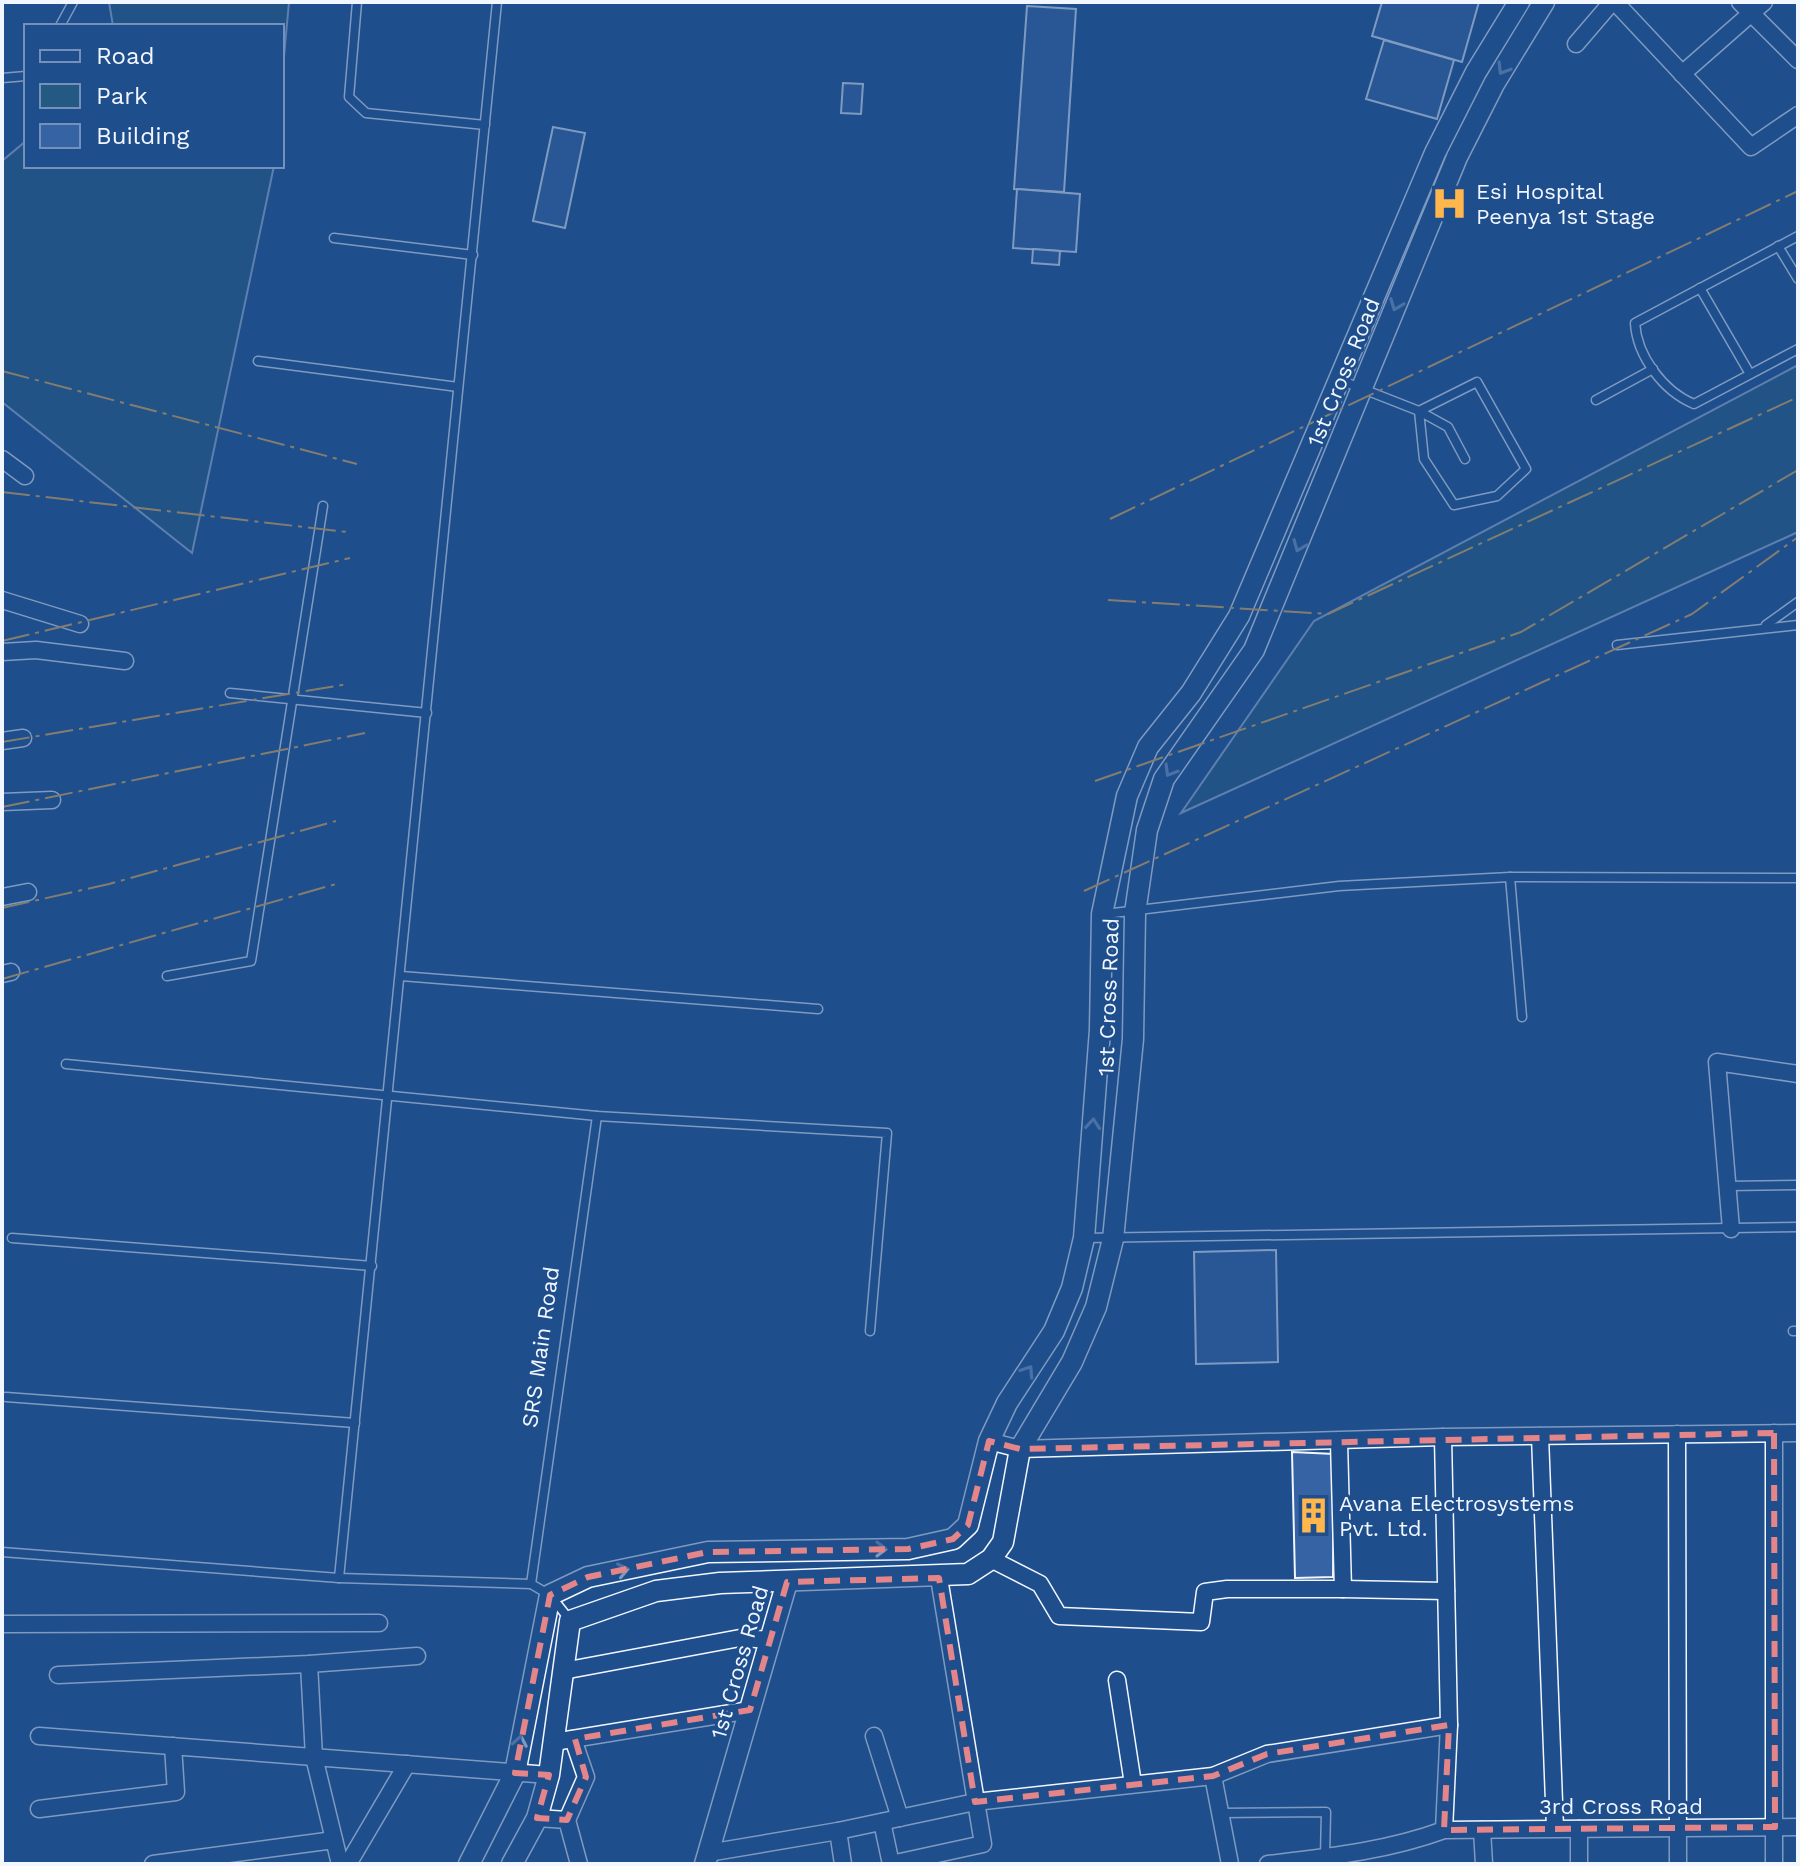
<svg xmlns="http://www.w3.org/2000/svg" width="1800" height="1866" font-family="'Work Sans',sans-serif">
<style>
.green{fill:#245a82;stroke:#a8bbd7;stroke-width:2}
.building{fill:#3563a3;stroke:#f2f6ff;stroke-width:2}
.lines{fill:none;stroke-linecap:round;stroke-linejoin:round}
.service-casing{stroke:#f2f6ff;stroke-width:11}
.minor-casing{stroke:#f2f6ff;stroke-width:19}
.tertiary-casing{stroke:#f2f6ff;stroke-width:23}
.service{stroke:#1f4e8c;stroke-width:8}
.minor{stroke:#1f4e8c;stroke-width:16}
.tertiary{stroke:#1f4e8c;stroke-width:20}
.power{stroke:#ffb74d;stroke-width:2;stroke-dasharray:28 6 4 6;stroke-linecap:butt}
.oneway{stroke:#7e9ac0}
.marked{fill:none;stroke:#e38589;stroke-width:6;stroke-dasharray:16 10;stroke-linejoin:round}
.labels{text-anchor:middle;stroke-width:6;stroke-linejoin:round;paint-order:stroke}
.poi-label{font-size:22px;fill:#f2f6ff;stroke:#1f4e8c;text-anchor:start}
.street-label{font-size:22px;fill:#f2f6ff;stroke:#1f4e8c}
</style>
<rect width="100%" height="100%" fill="#1f4e8c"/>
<g class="green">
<polygon points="109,2 289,2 282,78 282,26 113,26"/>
<polygon points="26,141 26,166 274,166 192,553 2,402 2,161"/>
<polygon points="1798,365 1798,532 1181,813 1314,621"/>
</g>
<g class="building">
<polygon points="1382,2 1479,2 1462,62 1372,36"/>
<polygon points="1027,6 1076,9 1064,192 1014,189"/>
<polygon points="1384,40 1454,60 1437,119 1366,99"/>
<polygon points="843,83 863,84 861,114 841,113"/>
<polygon points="553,127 585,133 565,228 533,221"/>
<polygon points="1017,189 1080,194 1076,252 1013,248"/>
<polygon points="1033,249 1060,251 1059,265 1032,263"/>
<polygon points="1276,1250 1278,1362 1196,1364 1194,1252"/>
<polygon points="1292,1452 1334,1454 1333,1577 1295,1578"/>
</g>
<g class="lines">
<defs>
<g id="service">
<polyline points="357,2 349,97 366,113 485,125"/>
<polyline points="60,26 73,2"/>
<polyline points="2,78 26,76"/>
<path d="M1798,236L1635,323C1637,356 1663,391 1694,404L1798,349"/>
<polyline points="334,238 473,255"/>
<polyline points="1778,246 1798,279"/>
<polyline points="1700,288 1750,374"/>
<polyline points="258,361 458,387"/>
<polyline points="1340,380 1419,411 1477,382 1526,469 1497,496 1454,505 1424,459 1419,411 1448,427 1465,459"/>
<polyline points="1596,400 1653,369"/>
<polyline points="1766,625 1798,602"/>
<polyline points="1617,645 1798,625"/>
<polyline points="230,693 427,713"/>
<polyline points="1510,877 1522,1017"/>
<polyline points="1105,914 1339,886 1510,877 1798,878"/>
<polyline points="167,976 251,961 323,506"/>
<polyline points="401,976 818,1009"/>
<polyline points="66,1064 597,1116 887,1133 870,1331"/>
<polyline points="1727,1186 1798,1185"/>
<polyline points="12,1238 372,1266"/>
<polyline points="1084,1238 1798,1227"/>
<polyline points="1793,1331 1798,1331"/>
<polyline points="6,1397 355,1423"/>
<polyline points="2,1552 339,1578 531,1584 550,1595 569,1619"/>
<polyline points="339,1578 497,2"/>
<polyline points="531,1584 597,1116"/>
<polyline points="1221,1813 1326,1812 1325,1857"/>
</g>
<g id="minor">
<polyline points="1615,2 1751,147 1798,115"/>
<polyline points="1740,2 1798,60"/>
<polyline points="1576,44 1612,2"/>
<polyline points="1682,74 1764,2"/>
<polyline points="2,459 25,476"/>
<polyline points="2,600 80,624"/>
<polyline points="2,652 36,650 125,661"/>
<polyline points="2,741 23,738"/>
<polyline points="2,802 52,800"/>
<polyline points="2,897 28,892"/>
<polyline points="2,974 11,972"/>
<polyline points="1731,1229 1717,1062 1798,1074"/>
<polyline points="1774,1433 1774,1864"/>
<polyline points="1677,1434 1678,1864"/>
<polyline points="1540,1436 1555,1828"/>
<polyline points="1443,1437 1449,1725 1444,1830"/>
<polyline points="989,1441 1020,1449 1443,1437 1798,1433"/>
<polyline points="991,1559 1040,1584 1059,1616 1201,1622 1205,1592 1227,1589 1343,1589 1339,1442"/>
<polyline points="1343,1589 1446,1591"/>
<polyline points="2,1624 379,1623"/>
<polyline points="309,1664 314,1757 340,1864"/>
<polyline points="563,1671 740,1638 770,1640"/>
<polyline points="58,1675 309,1664 417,1656"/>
<polyline points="1117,1680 1133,1784"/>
<polyline points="39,1736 549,1775"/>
<polyline points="874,1736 900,1818"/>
<polyline points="554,1742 750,1710"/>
<polyline points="1213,1776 1230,1864"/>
<polyline points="39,1809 176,1792 173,1746"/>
<polyline points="537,1818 567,1820 579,1864"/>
<polyline points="567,1820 586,1777 573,1739"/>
<polyline points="882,1822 891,1864 983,1844 939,1578"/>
<polyline points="1482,1830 1484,1864"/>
<polyline points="838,1831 975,1802 1213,1776 1267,1754 1449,1725"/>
<polyline points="708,1853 838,1831 843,1864"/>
<polyline points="153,1864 334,1840"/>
<polyline points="348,1864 407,1764"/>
<path d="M1268,1864C1328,1857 1387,1851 1444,1830L1798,1827"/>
<polyline points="1579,1864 1579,1829"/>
</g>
<g id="tertiary">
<polyline points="469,1864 515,1773 550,1595 588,1577 708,1552 908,1549 953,1539 968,1525 989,1441 1007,1403 1054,1331 1072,1288 1084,1238 1100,1030 1102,914 1127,796 1148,747 1191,693 1239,616 1435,153 1476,72 1519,2"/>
<polyline points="512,1864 537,1818 549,1775 570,1621 656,1591 720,1583 968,1574 991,1559 1003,1542 1020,1449 1072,1362 1096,1307 1113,1239 1133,1039 1135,913 1147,830 1164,779 1254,650 1457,157 1494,84 1544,2"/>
<polyline points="705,1864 787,1582"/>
</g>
</defs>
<use href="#service" class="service-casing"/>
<use href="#minor" class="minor-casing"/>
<use href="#tertiary" class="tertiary-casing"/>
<use href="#service" class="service"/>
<use href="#minor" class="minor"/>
<use href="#tertiary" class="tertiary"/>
<g class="power">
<polyline points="2,371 357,464"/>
<polyline points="2,492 347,532"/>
<polyline points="1110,519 1798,191"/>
<polyline points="1108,600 1328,614 1798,397"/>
<polyline points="2,641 350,558"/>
<polyline points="2,742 348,684"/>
<polyline points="1095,781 1521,632 1798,470"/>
<polyline points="2,807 365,733"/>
<polyline points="1084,891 1692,614 1798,537"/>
<polyline points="2,908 109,884 336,821"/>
<polyline points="2,979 336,884"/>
</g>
</g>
<defs><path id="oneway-chevron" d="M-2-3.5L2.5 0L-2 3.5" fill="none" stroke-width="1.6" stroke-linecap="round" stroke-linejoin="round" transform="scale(2)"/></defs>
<g class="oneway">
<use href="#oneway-chevron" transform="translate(1503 69) rotate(121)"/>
<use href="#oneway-chevron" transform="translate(1396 305) rotate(111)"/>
<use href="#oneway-chevron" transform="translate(1299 546) rotate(112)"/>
<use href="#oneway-chevron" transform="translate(1170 771) rotate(121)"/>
<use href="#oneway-chevron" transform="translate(1093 1124) rotate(-85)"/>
<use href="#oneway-chevron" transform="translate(1028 1371) rotate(-57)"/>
<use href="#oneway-chevron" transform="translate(881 1549)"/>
<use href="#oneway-chevron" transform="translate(623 1570) rotate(-12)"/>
<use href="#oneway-chevron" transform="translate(520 1741) rotate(-80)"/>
</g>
<path d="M0 0H1800V1866H0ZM1774,1433L1775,1827L1444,1830L1449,1725L1267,1754L1213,1776L975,1802L939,1578L787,1582L750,1710L575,1739L586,1777L567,1820L537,1818L549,1775L515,1773L550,1595L588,1577L708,1552L908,1549L953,1539L968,1525L989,1441L1020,1449Z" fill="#1f4e8c" fill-opacity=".55" fill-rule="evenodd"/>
<path class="marked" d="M1774,1433L1775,1827L1444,1830L1449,1725L1267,1754L1213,1776L975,1802L939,1578L787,1582L750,1710L575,1739L586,1777L567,1820L537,1818L549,1775L515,1773L550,1595L588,1577L708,1552L908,1549L953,1539L968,1525L989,1441L1020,1449Z"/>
<defs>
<symbol id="hospital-bare" viewBox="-9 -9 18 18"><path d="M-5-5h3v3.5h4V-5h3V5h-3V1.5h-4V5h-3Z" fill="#ffb74d" stroke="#1f4e8c" stroke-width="2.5" paint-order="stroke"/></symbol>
<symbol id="building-bare" viewBox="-9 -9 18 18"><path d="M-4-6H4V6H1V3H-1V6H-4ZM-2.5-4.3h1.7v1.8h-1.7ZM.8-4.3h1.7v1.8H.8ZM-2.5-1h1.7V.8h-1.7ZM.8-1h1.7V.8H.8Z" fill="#ffb74d" stroke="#1f4e8c" stroke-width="2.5" paint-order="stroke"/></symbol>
</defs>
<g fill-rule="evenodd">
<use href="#hospital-bare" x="1424" y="178" width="51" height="51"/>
<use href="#building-bare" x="1288" y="1490" width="51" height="51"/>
</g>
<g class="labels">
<g class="poi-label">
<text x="1476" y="199">Esi Hospital<tspan x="1476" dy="25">Peenya 1st Stage</tspan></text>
<text x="1339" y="1511">Avana Electrosystems<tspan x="1339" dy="25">Pvt. Ltd.</tspan></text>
</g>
<g class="street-label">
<text transform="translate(1343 372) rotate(-68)" y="8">1st Cross Road</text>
<text transform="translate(1108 997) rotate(-88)" y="8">1st Cross Road</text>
<text transform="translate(540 1347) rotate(-82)" y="8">SRS Main Road</text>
<text transform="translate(739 1662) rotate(-74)" y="8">1st Cross Road</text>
<text x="1621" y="1814">3rd Cross Road</text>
</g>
</g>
<rect width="1800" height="1866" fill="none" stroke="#f2f6ff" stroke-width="8"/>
<rect x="24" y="24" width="260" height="144" fill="#1f4e8c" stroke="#7391ba" stroke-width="2"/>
<rect x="40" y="50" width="40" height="12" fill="#1f4e8c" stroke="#7391ba" stroke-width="2"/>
<text x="96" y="64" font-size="24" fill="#f2f6ff">Road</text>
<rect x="40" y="84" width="40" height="24" fill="#245a82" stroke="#7391ba" stroke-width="2"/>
<text x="96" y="104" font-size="24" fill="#f2f6ff">Park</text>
<rect x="40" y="124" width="40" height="24" fill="#3563a3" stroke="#7391ba" stroke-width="2"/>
<text x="96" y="144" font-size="24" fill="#f2f6ff">Building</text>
</svg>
